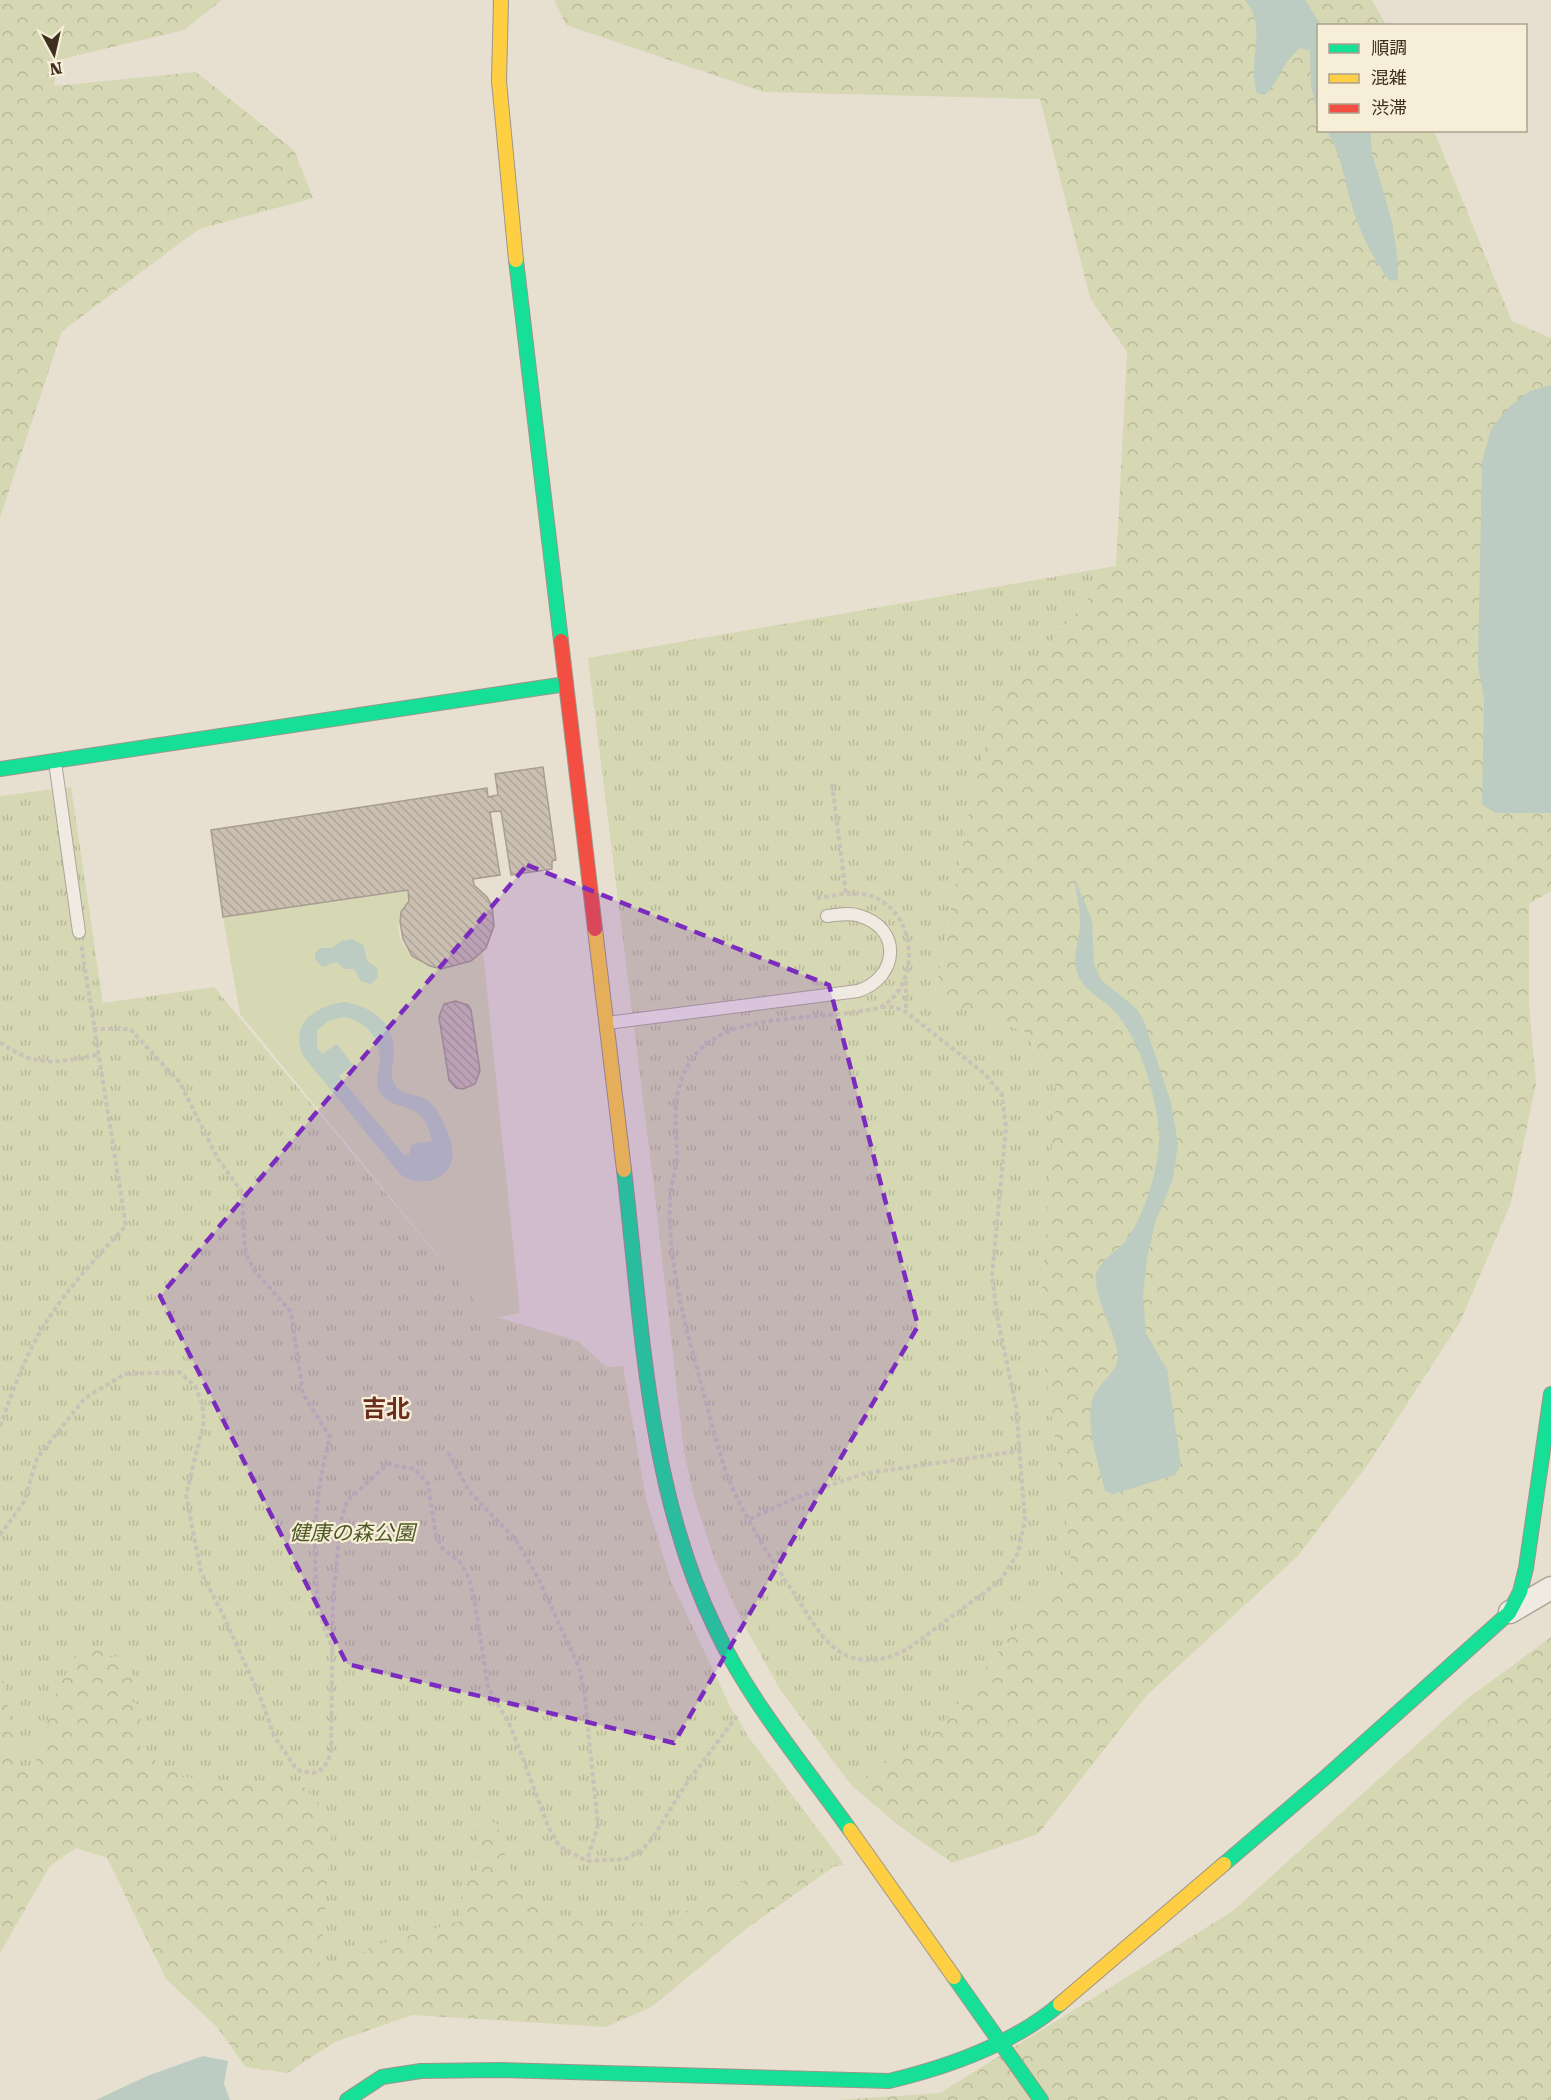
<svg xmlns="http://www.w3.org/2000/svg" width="1551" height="2100" font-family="'Roboto Serif','Noto Sans JP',serif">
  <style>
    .grass { fill: #d6d7b3 }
    .forest { fill: url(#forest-crowns) }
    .park { fill: url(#park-tufts) }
    .water { fill: #bcccc2; fill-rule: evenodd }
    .building { fill: url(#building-back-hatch); stroke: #a89c90; stroke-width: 1.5 }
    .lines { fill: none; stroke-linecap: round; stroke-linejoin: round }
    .lane-casing { stroke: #ada599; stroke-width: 14 }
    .street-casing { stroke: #ada599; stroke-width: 25 }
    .fast-casing { stroke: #9c958a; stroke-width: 16 }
    .slow-casing { stroke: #9c958a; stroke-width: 16 }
    .jam-casing { stroke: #9c958a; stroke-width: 16 }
    .path { stroke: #c8c2b9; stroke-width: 4; stroke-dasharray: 4.5 3; stroke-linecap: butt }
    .lane { stroke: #efebe3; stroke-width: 12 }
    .street { stroke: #efebe3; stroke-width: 22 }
    .fast { stroke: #16e098; stroke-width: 14 }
    .slow { stroke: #ffcf43; stroke-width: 14 }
    .jam { stroke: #f24e42; stroke-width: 14 }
    .marked { fill: #7b2cbf; fill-opacity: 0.2; stroke: #7b2cbf; stroke-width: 4.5; stroke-dasharray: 12 8; stroke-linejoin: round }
    .labels { text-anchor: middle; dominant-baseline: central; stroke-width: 4.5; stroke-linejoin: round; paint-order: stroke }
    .park-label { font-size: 21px; font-style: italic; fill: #4d5a26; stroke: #f7eed8 }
    .quarter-label { font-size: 24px; font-weight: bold; fill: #6b2e1e; stroke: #f7eed8 }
  </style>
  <defs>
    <pattern id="forest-crowns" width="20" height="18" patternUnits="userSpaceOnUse" patternTransform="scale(1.5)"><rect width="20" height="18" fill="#d6d7b3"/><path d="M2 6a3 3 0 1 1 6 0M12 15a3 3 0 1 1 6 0" fill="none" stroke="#b9b99a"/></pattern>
    <pattern id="park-tufts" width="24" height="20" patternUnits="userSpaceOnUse" patternTransform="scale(1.5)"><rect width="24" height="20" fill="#d6d7b3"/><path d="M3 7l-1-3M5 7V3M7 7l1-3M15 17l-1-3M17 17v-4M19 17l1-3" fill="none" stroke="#b9b99a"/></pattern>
    <pattern id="building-back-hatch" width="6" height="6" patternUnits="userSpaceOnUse" patternTransform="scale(1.5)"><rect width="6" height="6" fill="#cbbfb2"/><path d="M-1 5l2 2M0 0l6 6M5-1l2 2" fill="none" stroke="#afa499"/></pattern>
  </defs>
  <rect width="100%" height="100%" fill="#e7e0d1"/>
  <path class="grass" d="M408,890l1,11c-37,44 32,92 74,50l37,362 -21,4 -13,-3 -246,-300 -17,-97z"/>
  <g class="forest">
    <polygon points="0,0 222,0 184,30 58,60 54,86 196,72 294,150 313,198 199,229 62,331 0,518"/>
    <polygon points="554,0 1372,0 1386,25 1318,26 1318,130 1434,131 1512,321 1551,338 1551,891 1529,904 1529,1004 1536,1084 1511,1203 1460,1322 1368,1464 1297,1557 1146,1696 1038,1834 952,1863 898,1825 851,1785 939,1729 1071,1557 1039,1325 1056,1088 1025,1032 934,999 974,784 988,737 992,710 1116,566 1127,352 1090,298 1040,99 764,92 566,25"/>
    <polygon points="0,1266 749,1738 842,1861 747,1928 653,2006 606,2027 412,2015 335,2042 287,2073 246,2067 217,2027 166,1979 107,1858 76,1848 50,1866 0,1953"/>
    <polygon points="1551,1637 1551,2100 837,2100 940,2093 1233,1911 1467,1699"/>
  </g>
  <g class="park">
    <polygon points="1116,566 992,710 988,737 974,784 934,998 1025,1032 1056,1088 1039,1325 1071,1557 939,1729 851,1785 781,1691 740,1618 714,1558 694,1497 684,1452 655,1197 588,658"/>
    <polygon points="71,787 103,1003 214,987 486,1314 578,1341 606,1367 623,1366 646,1499 671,1581 730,1706 749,1738 844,1865 745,1880 710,1904 646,1923 547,1918 508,1867 497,1824 487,1819 477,1827 477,1870 462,1880 460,1921 370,1947 345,1965 319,1972 333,1818 302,1785 183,1777 140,1752 141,1707 132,1701 132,1674 126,1656 108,1657 104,1649 80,1650 59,1686 36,1753 37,1762 20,1772 0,1663 0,796"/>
  </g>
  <g class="water">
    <path d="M1245,0h60l16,25 -3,1v90l-7,-30 -1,-35 -9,-3c-20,13 -20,32 -36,47l-8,-2c-11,-31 12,-66 -12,-93z"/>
    <path d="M1327,131h44c-1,23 3,27 9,49 10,31 19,68 18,100l-8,1c-17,-21 -30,-49 -38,-75 -8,-28 -10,-50 -25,-75z"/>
    <polygon points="1551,385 1551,813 1495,813 1482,804 1484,699 1478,665 1482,462 1491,429 1509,407 1530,391"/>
    <path d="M1074,877l18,43 2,44 7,16 35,28 8,13 27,82 7,41 -5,35 -18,44 -8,35 -4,39 3,36 21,37 14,95 -6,10 -62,19 -8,-3c-6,-26 -18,-59 -14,-85 3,-23 27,-31 27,-50 -1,-23 -30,-67 -20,-87 6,-11 18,-17 26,-26 20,-24 37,-79 35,-111 -3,-37 -19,-94 -45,-121 -12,-13 -32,-21 -37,-39 -5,-15 2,-30 3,-45 1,-16 -4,-34 -6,-50z"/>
    <polygon points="352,939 364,946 367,961 377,968 378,977 371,984 361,981 354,969 345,969 336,962 322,967 315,959 315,954 320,948 332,948 341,941"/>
    <path d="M344,1002c26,4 50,19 50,50 0,10 -5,21 0,31 6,13 21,10 32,16 13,8 23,33 26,48 6,31 -31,44 -52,27l-96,-117c-16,-32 10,-51 40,-55zM344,1017c20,3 36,20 36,42 0,11 -6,20 -1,31 9,19 29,13 42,26 6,6 9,18 11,25l-20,3 -3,10 -4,2 -66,-80 14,-11 -16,-21 -15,10 -5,-6v-18l13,-10z"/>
    <polygon points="203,2056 228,2061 224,2084 230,2100 96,2100 147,2076"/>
  </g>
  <g class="building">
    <polygon points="543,767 556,860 552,861 552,869 511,875 501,811 490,812 500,875 473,879 474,885 487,897 492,906 494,926 486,948 471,961 441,969 430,966 412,956 403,939 400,922 401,912 409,901 408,890 223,917 211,830 487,788 488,797 498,795 495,774"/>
    <polygon points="455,1001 468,1005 471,1010 480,1071 475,1084 463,1089 456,1088 449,1080 439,1017 444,1004"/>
  </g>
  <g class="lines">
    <g class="lane-casing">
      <g id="lane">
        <polyline points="55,762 79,932"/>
        <path d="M607,1023l251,-32c40,-13 45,-62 2,-75 -10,-4 -22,-1 -33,0"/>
      </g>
    </g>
    <g class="street-casing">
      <polyline id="street" points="1510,1612 1551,1588"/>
    </g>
    <g class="fast-casing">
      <g id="fast">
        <polyline points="516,260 561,641"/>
        <polyline points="0,769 566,684"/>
        <path d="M624,1170c18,153 23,319 92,460 34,72 88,135 134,200"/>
        <polyline points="1224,1864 1327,1776 1509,1613 1520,1592 1526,1568 1551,1394"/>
        <polyline points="954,1977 1041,2100"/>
        <path d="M347,2100l35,-23 39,-6 79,-1 389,11c59,-14 124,-37 171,-77"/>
      </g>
    </g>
    <g class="slow-casing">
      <g id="slow">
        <polyline points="501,0 499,81 516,260"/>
        <polyline points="595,929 624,1170"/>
        <polyline points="850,1830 954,1977"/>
        <polyline points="1060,2004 1224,1864"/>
      </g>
    </g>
    <g class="jam-casing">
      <polyline id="jam" points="561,641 595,929"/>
    </g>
    <g class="path">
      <polyline points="832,784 846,894"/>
      <path d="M817,898c15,-2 35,-7 51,-3 49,14 55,88 13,112 -52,14 -136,4 -177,39 -31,27 -30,65 -27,102 1,18 -7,36 -7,54 -1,21 1,44 4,64 6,43 18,84 29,125 8,28 14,57 24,84 17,43 45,85 70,123 13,20 28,49 51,58 21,8 42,3 61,-8l91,-67 18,-28 7,-33 -9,-114 -18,-85 -6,-45 14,-148 -4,-33 -17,-21 -79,-62 -12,-5h-13"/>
      <polyline points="906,981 906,1012"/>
      <path d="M93,1029h37l50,54 38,76 24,33 3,58 8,19 38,43 12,82 27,43c-15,55 -19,113 -11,170 2,15 9,30 14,44"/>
      <path d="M0,1042c35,26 57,21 97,13"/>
      <path d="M0,1426c8,-21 15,-43 25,-64 22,-52 63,-96 101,-136l-45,-282"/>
      <polyline points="448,1452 469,1491 516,1540 537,1576 579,1667 584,1690 598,1825 587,1861"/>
      <polyline points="750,1519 795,1498 862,1474 1018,1451"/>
      <polyline points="0,1535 24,1502 37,1458 85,1398 125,1374 179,1372 195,1386 202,1403 204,1421 186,1495 201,1572 224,1617 261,1699 274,1736 297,1770 313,1773 324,1768 331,1753 333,1598 341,1521 347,1501 388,1464 415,1469 428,1484 436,1536 442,1548 460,1562 469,1578 475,1603 488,1687 511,1727 548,1826 559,1846 587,1861 625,1859 641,1851 652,1839 684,1787 737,1716"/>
    </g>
    <use href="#lane" class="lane"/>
    <use href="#street" class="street"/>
    <use href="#fast" class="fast"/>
    <use href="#slow" class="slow"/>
    <use href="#jam" class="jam"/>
  </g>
  <path class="marked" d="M527,865l302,120 89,341 -244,417 -327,-79 -187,-368z"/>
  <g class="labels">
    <g class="park-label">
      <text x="352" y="1533">健康の森公園</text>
    </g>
    <g class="quarter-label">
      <text x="386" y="1409">吉北</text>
    </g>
  </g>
  <rect x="1317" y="24" width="210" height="108" fill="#f7eed8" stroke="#ada18e" stroke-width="1.5"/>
  <rect x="1329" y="44" width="30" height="9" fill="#16e098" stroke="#ada18e" stroke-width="1.5"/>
  <text x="1371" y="54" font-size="18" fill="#3d2e20">順調</text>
  <rect x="1329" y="74" width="30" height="9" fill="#ffcf43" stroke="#ada18e" stroke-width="1.5"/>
  <text x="1371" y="84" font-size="18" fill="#3d2e20">混雑</text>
  <rect x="1329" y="104" width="30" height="9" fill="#f24e42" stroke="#ada18e" stroke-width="1.5"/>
  <text x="1371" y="114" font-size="18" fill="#3d2e20">渋滞</text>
  <g transform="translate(54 54) rotate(172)" stroke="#f7eed8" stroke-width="4.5" paint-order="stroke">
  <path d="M0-4.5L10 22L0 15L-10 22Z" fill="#3d2e20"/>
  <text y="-9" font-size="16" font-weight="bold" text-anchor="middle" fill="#3d2e20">N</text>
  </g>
</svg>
